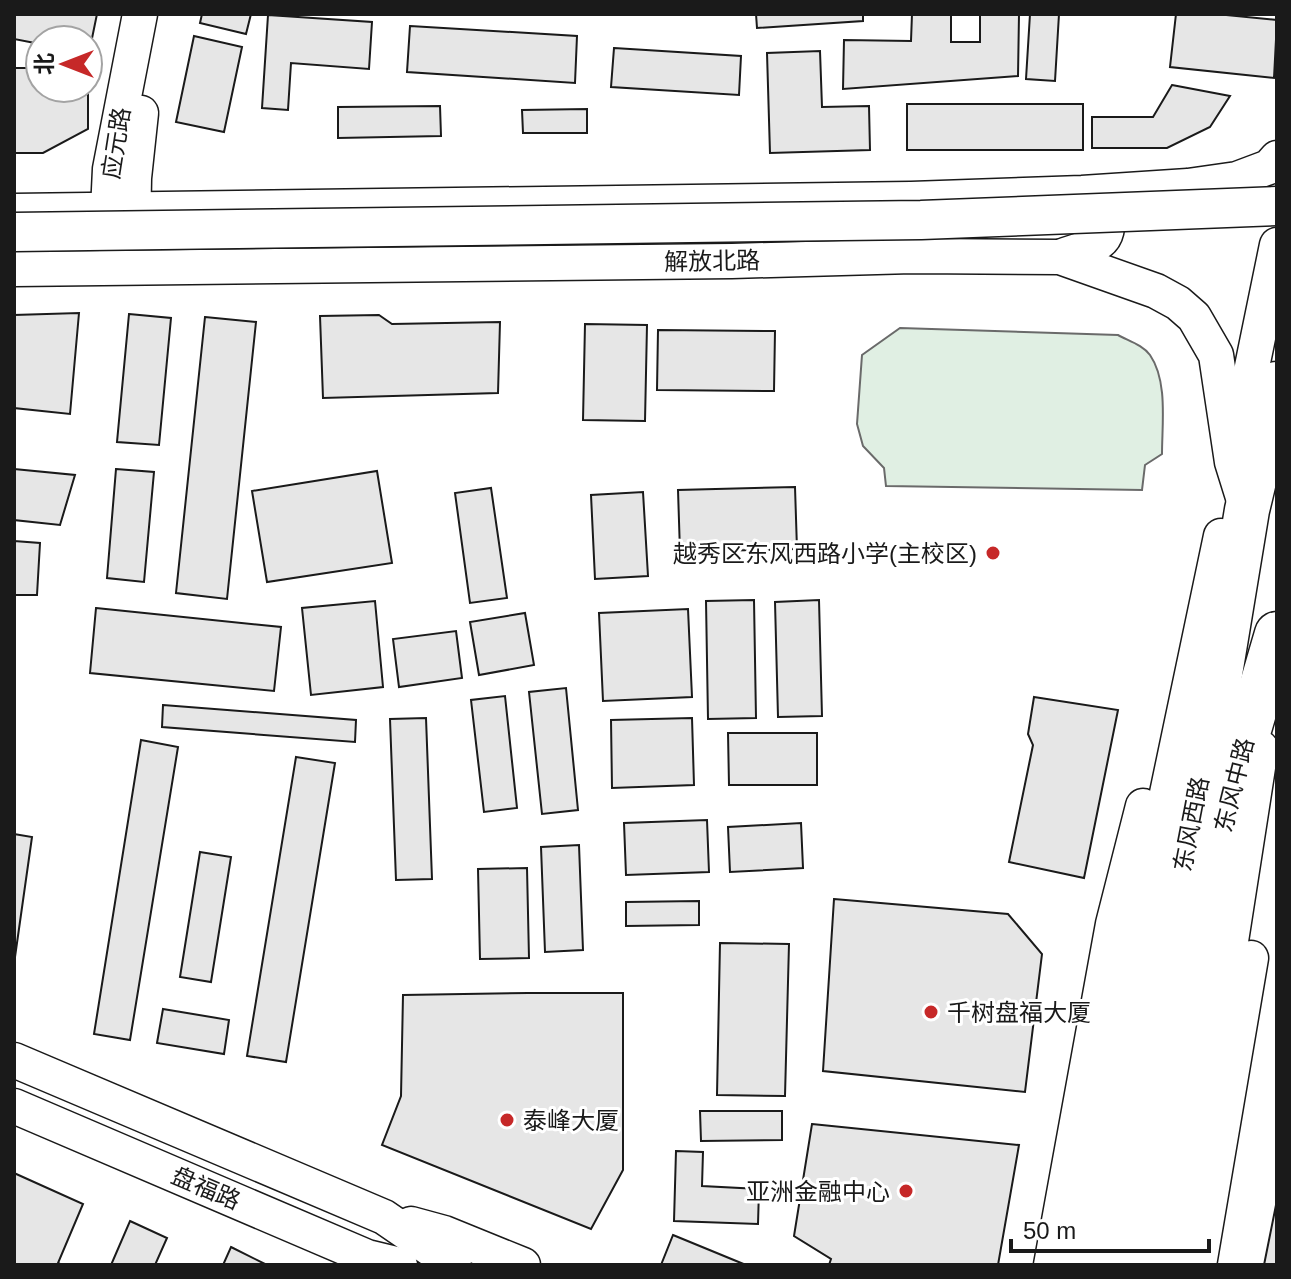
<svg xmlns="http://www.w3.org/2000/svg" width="1291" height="1279" font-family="Arial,'Noto Sans SC',sans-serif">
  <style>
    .green { fill: #e0efe3; stroke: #6a6a6a; stroke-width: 2 }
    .building { fill: #e6e6e6; stroke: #1a1a1a; stroke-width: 2 }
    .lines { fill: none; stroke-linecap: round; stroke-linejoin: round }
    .secondary-casing { stroke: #1a1a1a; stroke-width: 37 }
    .highway-casing { stroke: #1a1a1a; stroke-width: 47 }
    .secondary { stroke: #fff; stroke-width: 34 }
    .highway { stroke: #fff; stroke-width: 44 }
    .primary-bridge-casing { stroke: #1a1a1a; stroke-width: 41; stroke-linecap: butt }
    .primary-bridge { stroke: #fff; stroke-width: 38 }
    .poi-dot { fill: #c62828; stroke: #fff; stroke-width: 3 }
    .labels { text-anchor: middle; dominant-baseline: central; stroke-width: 6; stroke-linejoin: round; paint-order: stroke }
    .street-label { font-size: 24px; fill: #1a1a1a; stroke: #fff }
    .poi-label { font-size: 24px; fill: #1a1a1a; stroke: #fff; text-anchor: end }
  </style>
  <rect width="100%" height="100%" fill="#fff"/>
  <path class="green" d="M900,328l218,7c11,6 25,10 32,20 18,26 12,69 12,99l-17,11 -3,25 -256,-4 -2,-18 -21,-22 -6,-22 5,-69z"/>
  <g class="building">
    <polygon points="14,14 97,14 89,53 88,40 40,40 40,44 14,39"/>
    <polygon points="202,14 251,14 246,34 200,23"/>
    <polygon points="756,14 863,14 863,21 757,28"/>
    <polygon points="912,14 951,14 951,42 980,42 980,14 1019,14 1018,76 843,89 844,40 911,41"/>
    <polygon points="1030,14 1059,14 1055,81 1026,79"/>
    <polygon points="1176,14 1216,14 1277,20 1274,78 1170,67"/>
    <polygon points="268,15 372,22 369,69 291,63 288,110 262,108"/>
    <polygon points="410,26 577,36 575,83 407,72"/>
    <polygon points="194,36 242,47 224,132 176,122"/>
    <polygon points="614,48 741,56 739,95 611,87"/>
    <polygon points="820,51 822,107 869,106 870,150 770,153 767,53"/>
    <polygon points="14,68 40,68 40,88 88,88 88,129 43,153 14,153"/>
    <polygon points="1172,85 1230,96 1210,127 1167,148 1092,148 1092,117 1153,117"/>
    <rect x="907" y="104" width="176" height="46"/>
    <polygon points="440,106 441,136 338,138 338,107"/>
    <polygon points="587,109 587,133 523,133 522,110"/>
    <polygon points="79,313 70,414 14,408 14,315"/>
    <polygon points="129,314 171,318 159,445 117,442"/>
    <polygon points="379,315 392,324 500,322 498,393 323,398 320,316"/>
    <polygon points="205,317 256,322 227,599 176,593"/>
    <polygon points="585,324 647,325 645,421 583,420"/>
    <polygon points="658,330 775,331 774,391 657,390"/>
    <polygon points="14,469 75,475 60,525 14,520"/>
    <polygon points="116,469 154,472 144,582 107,578"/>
    <polygon points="377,471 392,563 267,582 252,491"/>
    <polygon points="795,487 797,549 680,552 678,490"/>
    <polygon points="491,488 507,598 470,603 455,493"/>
    <polygon points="643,492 648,576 595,579 591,495"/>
    <polygon points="14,541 40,543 37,595 14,595"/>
    <polygon points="754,600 756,718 708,719 706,601"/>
    <polygon points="819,600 822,716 778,717 775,602"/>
    <polygon points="375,601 383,687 311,695 302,608"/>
    <polygon points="96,608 281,627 274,691 90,673"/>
    <polygon points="688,609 692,697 603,701 599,613"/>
    <polygon points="525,613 534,665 479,675 470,622"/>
    <polygon points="456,631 462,678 399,687 393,639"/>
    <polygon points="566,688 578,810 542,814 529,692"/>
    <polygon points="505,696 517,808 484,812 471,700"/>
    <polygon points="1034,697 1118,710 1084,878 1009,862 1033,745 1028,734"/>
    <polygon points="163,705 356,720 355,742 162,727"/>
    <polygon points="426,718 432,879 396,880 390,719"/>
    <polygon points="692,718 694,785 612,788 611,720"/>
    <polygon points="728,733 817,733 817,785 729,785"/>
    <polygon points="141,740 178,747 130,1040 94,1034"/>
    <polygon points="296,757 335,763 286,1062 247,1056"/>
    <polygon points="707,820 709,872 626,875 624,823"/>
    <polygon points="801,823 803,868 730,872 728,827"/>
    <polygon points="14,834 32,837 14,964"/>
    <polygon points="579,845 583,950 545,952 541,847"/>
    <polygon points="200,852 231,857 211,982 180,977"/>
    <polygon points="527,868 529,958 480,959 478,869"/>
    <polygon points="834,899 1008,914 1042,954 1025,1092 823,1071"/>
    <polygon points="699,901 699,925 626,926 626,902"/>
    <polygon points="720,943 789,944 785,1096 717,1095"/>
    <polygon points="528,993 623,993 623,1170 591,1229 382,1145 401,1096 403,995"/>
    <polygon points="163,1009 229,1020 224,1054 157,1043"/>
    <polygon points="700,1111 782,1111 782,1140 701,1141"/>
    <polygon points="812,1124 1019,1145 998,1265 829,1265 831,1259 794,1236"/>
    <polygon points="676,1151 703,1152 702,1186 759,1189 758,1224 674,1221"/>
    <polygon points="14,1173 83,1204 58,1263 62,1265 14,1265"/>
    <polygon points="1277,1200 1277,1265 1264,1265"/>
    <polygon points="130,1221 167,1238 155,1265 111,1265"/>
    <polygon points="673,1235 746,1265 661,1265"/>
    <polygon points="231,1247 267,1265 223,1265"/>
  </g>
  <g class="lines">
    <g class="secondary-casing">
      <g id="secondary">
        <polyline points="14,211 911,199 1082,193 1188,186 1237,179 1269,167 1277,158"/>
        <polyline points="116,229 108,210 110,169 140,14"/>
        <polyline points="133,232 134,178 141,113"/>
        <path d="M1060,257c12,-5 27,-8 38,-14 19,-13 4,-41 -12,-48"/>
        <polyline points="14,269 732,261 912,256 1060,257 1156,291 1178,303 1194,317 1216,355 1232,462 1247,510"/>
        <polyline points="1237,440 1277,245"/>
        <polyline points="14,1060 384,1217 454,1265"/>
        <polyline points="14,1106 367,1257 400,1265"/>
        <polyline points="411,1224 444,1233 523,1265"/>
        <polyline points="1051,1265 1113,924 1143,806"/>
        <polyline points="1076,1265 1140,922 1221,536"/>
        <polyline points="1170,1265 1231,941 1261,748"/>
        <polyline points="1199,1265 1251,958"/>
      </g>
    </g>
    <g class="highway-casing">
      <g id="highway">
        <polyline points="1106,1265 1219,680 1247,510 1277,384"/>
        <polyline points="1138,1265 1178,1052 1235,777 1277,634"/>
      </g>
    </g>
    <use href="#secondary" class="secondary"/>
    <use href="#highway" class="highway"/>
    <g class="primary-bridge-casing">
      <polyline id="primary-bridge" points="14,232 921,220 1277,206"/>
    </g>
    <use href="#primary-bridge" class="primary-bridge"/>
  </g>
  <g class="poi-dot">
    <circle cx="993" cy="553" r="8"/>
    <circle cx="931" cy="1012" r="8"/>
    <circle cx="507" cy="1120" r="8"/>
    <circle cx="906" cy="1191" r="8"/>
  </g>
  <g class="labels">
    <g class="street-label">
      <text transform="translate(116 143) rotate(-81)">应元路</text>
      <text transform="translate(712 261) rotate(-1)">解放北路</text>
      <text transform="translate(1234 785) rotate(-76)">东风中路</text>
      <text transform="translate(1191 824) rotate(-79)">东风西路</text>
      <text transform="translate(206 1188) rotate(23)">盘福路</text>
    </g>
    <g class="poi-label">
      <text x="977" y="553">越秀区东风西路小学(主校区)</text>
      <text x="947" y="1012" text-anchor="start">千树盘福大厦</text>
      <text x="523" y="1120" text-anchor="start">泰峰大厦</text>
      <text x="890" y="1191">亚洲金融中心</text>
    </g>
  </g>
  <rect width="1291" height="1279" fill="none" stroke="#1a1a1a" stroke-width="32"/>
  <g transform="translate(64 64) rotate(270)"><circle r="38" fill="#ffffff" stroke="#a3a3a3" stroke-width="2"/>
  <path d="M0-6L14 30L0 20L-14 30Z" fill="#c62828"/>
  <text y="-12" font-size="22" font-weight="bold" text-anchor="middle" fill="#1a1a1a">北</text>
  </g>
  <path d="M1011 1239v12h198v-12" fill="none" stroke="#1a1a1a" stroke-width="4"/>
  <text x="1023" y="1239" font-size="24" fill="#1a1a1a" stroke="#ffffff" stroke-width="6" paint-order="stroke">50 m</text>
</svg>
